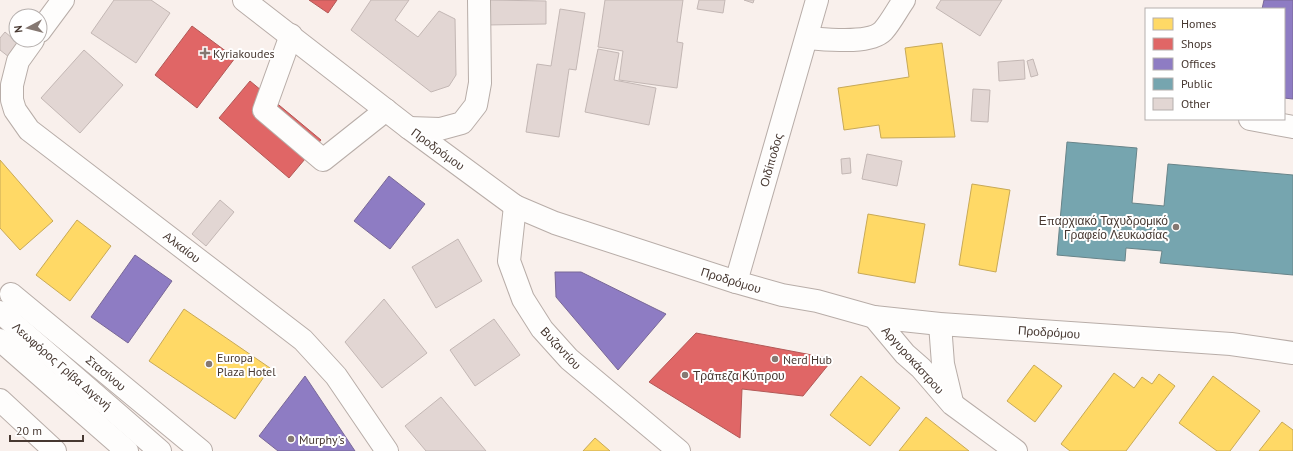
<svg xmlns="http://www.w3.org/2000/svg" width="1293" height="451" font-family="'PT Sans',sans-serif">
  <style>
    .homes { fill: #ffd966; stroke: #c8a956 }
    .shops { fill: #e06666; stroke: #b25856 }
    .offices { fill: #8e7cc3; stroke: #796897 }
    .public { fill: #76a5af; stroke: #688489 }
    .building { fill: #e2d6d3; stroke: #c3b7b4 }
    .lines { fill: none; stroke-linecap: round; stroke-linejoin: round }
    .minor-casing { stroke: #b8ada8; stroke-width: 24 }
    .major-casing { stroke: #b8ada8; stroke-width: 24 }
    .minor { stroke: #fefdfc; stroke-width: 22 }
    .major { stroke: #fefdfc; stroke-width: 22 }
    .poi-dot { fill: #857872; stroke: #fff; stroke-width: 1.5 }
    .labels { text-anchor: middle; dominant-baseline: central; stroke-width: 4; stroke-linejoin: round; paint-order: stroke }
    .poi-label { font-size: 12px; fill: #473831; stroke: #fff; text-anchor: start }
    .street-label { font-size: 12px; fill: #473831; stroke: #fff }
  </style>
  <rect width="100%" height="100%" fill="#f9f0ec"/>
  <g class="homes">
    <polygon points="942,43 955,137 881,138 879,125 844,130 838,88 909,77 905,48"/>
    <polygon points="0,160 53,221 20,250 0,228"/>
    <polygon points="972,184 1010,190 996,272 959,265"/>
    <polygon points="868,214 925,224 915,283 858,273"/>
    <polygon points="77,220 111,246 70,301 36,275"/>
    <polygon points="184,309 270,368 235,419 149,361"/>
    <polygon points="1034,365 1062,386 1035,422 1007,401"/>
    <polygon points="1114,373 1134,388 1142,377 1152,384 1159,374 1175,386 1126,451 1070,451 1061,444"/>
    <polygon points="861,376 900,408 870,446 830,415"/>
    <polygon points="1213,376 1260,411 1230,451 1217,451 1179,423"/>
    <polygon points="926,417 969,451 899,451"/>
    <polygon points="1282,422 1293,430 1293,451 1259,451"/>
    <polygon points="595,438 610,451 583,451"/>
  </g>
  <g class="shops">
    <polygon points="309,0 337,0 328,13"/>
    <polygon points="192,26 235,58 197,108 155,75"/>
    <polygon points="250,81 321,140 289,178 219,118"/>
    <polygon points="696,333 833,359 803,396 742,389 740,438 649,382"/>
  </g>
  <g class="offices">
    <polygon points="1264,0 1293,0 1293,99 1284,98 1284,9 1262,9"/>
    <polygon points="389,176 425,204 390,249 354,221"/>
    <polygon points="135,255 172,281 128,343 91,317"/>
    <polygon points="555,272 581,272 666,314 618,370 556,297"/>
    <polygon points="305,376 355,451 278,451 259,436"/>
  </g>
  <polygon class="public" points="1067,142 1137,148 1132,203 1164,206 1168,164 1293,175 1293,275 1160,263 1162,251 1126,248 1125,261 1057,255"/>
  <g class="building">
    <polygon points="114,0 151,0 170,13 136,63 91,33"/>
    <polygon points="371,0 409,0 395,20 418,37 439,11 455,19 456,75 449,86 431,92 351,30"/>
    <polygon points="488,0 546,1 546,24 487,25"/>
    <polygon points="605,0 683,0 677,42 683,43 677,88 619,80 623,51 598,47"/>
    <polygon points="699,0 725,0 723,13 697,9"/>
    <polygon points="744,0 754,0 753,3"/>
    <polygon points="941,0 1002,0 980,36 936,8"/>
    <polygon points="560,9 585,13 576,70 569,69 559,137 526,132 537,64 551,66"/>
    <polygon points="5,32 19,44 9,57 0,50 0,38"/>
    <polygon points="598,49 619,53 614,80 656,88 649,125 585,112"/>
    <polygon points="84,50 123,85 80,133 41,98"/>
    <polygon points="1033,59 1038,75 1031,77 1027,61"/>
    <polygon points="1024,60 1025,79 999,81 998,62"/>
    <polygon points="973,89 990,90 988,122 971,121"/>
    <polygon points="867,154 902,161 897,186 862,179"/>
    <polygon points="850,158 851,173 842,174 841,159"/>
    <polygon points="220,200 234,212 206,246 192,234"/>
    <polygon points="458,239 482,281 436,308 412,267"/>
    <polygon points="384,299 427,353 382,388 345,342"/>
    <polygon points="494,319 520,355 475,386 450,350"/>
    <polygon points="441,397 486,451 426,451 405,426"/>
  </g>
  <g class="lines">
    <g class="minor-casing">
      <g id="minor">
        <polyline points="40,31 63,0"/>
        <polyline points="291,35 264,110 323,160 386,110"/>
        <path d="M807,38c18,1 62,7 76,-7 8,-9 14,-21 21,-31"/>
        <polyline points="33,40 18,61 12,85 12,100 15,110 29,130 303,340 336,376 387,451"/>
        <polyline points="1250,119 1293,127"/>
        <polyline points="409,128 440,129 462,123 476,105 480,83 479,0"/>
        <polyline points="736,282 817,0"/>
        <polyline points="11,294 201,451"/>
        <polyline points="874,317 905,354 921,368 952,404 1016,451"/>
        <polyline points="940,324 943,364 952,402"/>
        <polyline points="0,400 55,451"/>
      </g>
    </g>
    <g class="major-casing">
      <g id="major">
        <polyline points="244,0 409,128 515,206 555,223 736,282 782,295 817,301 874,317 940,324 1231,344 1293,353"/>
        <polyline points="515,206 509,261 523,299 542,329 569,359 679,451"/>
        <polyline points="0,312 160,451"/>
        <polyline points="0,340 127,451"/>
      </g>
    </g>
    <use href="#minor" class="minor"/>
    <use href="#major" class="major"/>
  </g>
  <g class="poi-dot">
    <path d="M203 47h4v4h4v4h-4v4h-4v-4h-4v-4h4z"/>
    <circle cx="1176" cy="227" r="4"/>
    <circle cx="775" cy="359" r="4"/>
    <circle cx="209" cy="364" r="4"/>
    <circle cx="685" cy="375" r="4"/>
    <circle cx="291" cy="439" r="4"/>
  </g>
  <g class="labels">
    <g class="poi-label">
      <text x="213" y="53">Kyriakoudes</text>
      <text x="1168" y="220" text-anchor="end">Επαρχιακό Ταχυδρομικό<tspan x="1168" dy="14">Γραφείο Λευκωσίας</tspan></text>
      <text x="217" y="357">Europa<tspan x="217" dy="14">Plaza Hotel</tspan></text>
      <text x="783" y="359">Nerd Hub</text>
      <text x="693" y="375">Τράπεζα Κύπρου</text>
      <text x="299" y="439">Murphy's</text>
    </g>
    <g class="street-label">
      <text transform="translate(438 149) rotate(36)">Προδρόμου</text>
      <text transform="translate(771 160) rotate(-74)">Οιδίποδος</text>
      <text transform="translate(182 247) rotate(37)">Αλκαίου</text>
      <text transform="translate(731 280) rotate(17)">Προδρόμου</text>
      <text transform="translate(1049 332) rotate(4)">Προδρόμου</text>
      <text transform="translate(561 348) rotate(47)">Βυζαντίου</text>
      <text transform="translate(913 360) rotate(48)">Αργυροκάστρου</text>
      <text transform="translate(62 366) rotate(41)">Λεωφόρος Γρίβα Διγενή</text>
      <text transform="translate(106 373) rotate(40)">Στασίνου</text>
    </g>
  </g>
  <rect x="1145" y="8" width="140" height="112" fill="#ffffff" stroke="#b5afad"/>
  <rect x="1153" y="18" width="20" height="12" fill="#ffd966" stroke="#b5afad"/>
  <text x="1181" y="28" font-size="12" fill="#473831">Homes</text>
  <rect x="1153" y="38" width="20" height="12" fill="#e06666" stroke="#b5afad"/>
  <text x="1181" y="48" font-size="12" fill="#473831">Shops</text>
  <rect x="1153" y="58" width="20" height="12" fill="#8e7cc3" stroke="#b5afad"/>
  <text x="1181" y="68" font-size="12" fill="#473831">Offices</text>
  <rect x="1153" y="78" width="20" height="12" fill="#76a5af" stroke="#b5afad"/>
  <text x="1181" y="88" font-size="12" fill="#473831">Public</text>
  <rect x="1153" y="98" width="20" height="12" fill="#e2d6d3" stroke="#b5afad"/>
  <text x="1181" y="108" font-size="12" fill="#473831">Other</text>
  <g transform="translate(28 28) rotate(263)"><circle r="19" fill="#ffffff" stroke="#b5afad"/>
  <path d="M0-3L7 15L0 10L-7 15Z" fill="#857872"/>
  <text y="-6" font-size="11" font-weight="bold" text-anchor="middle" fill="#473831">N</text>
  </g>
  <path d="M10 435v6h73v-6" fill="none" stroke="#473831" stroke-width="2"/>
  <text x="16" y="435" font-size="12" fill="#473831" stroke="#ffffff" stroke-width="3" paint-order="stroke">20 m</text>
</svg>
